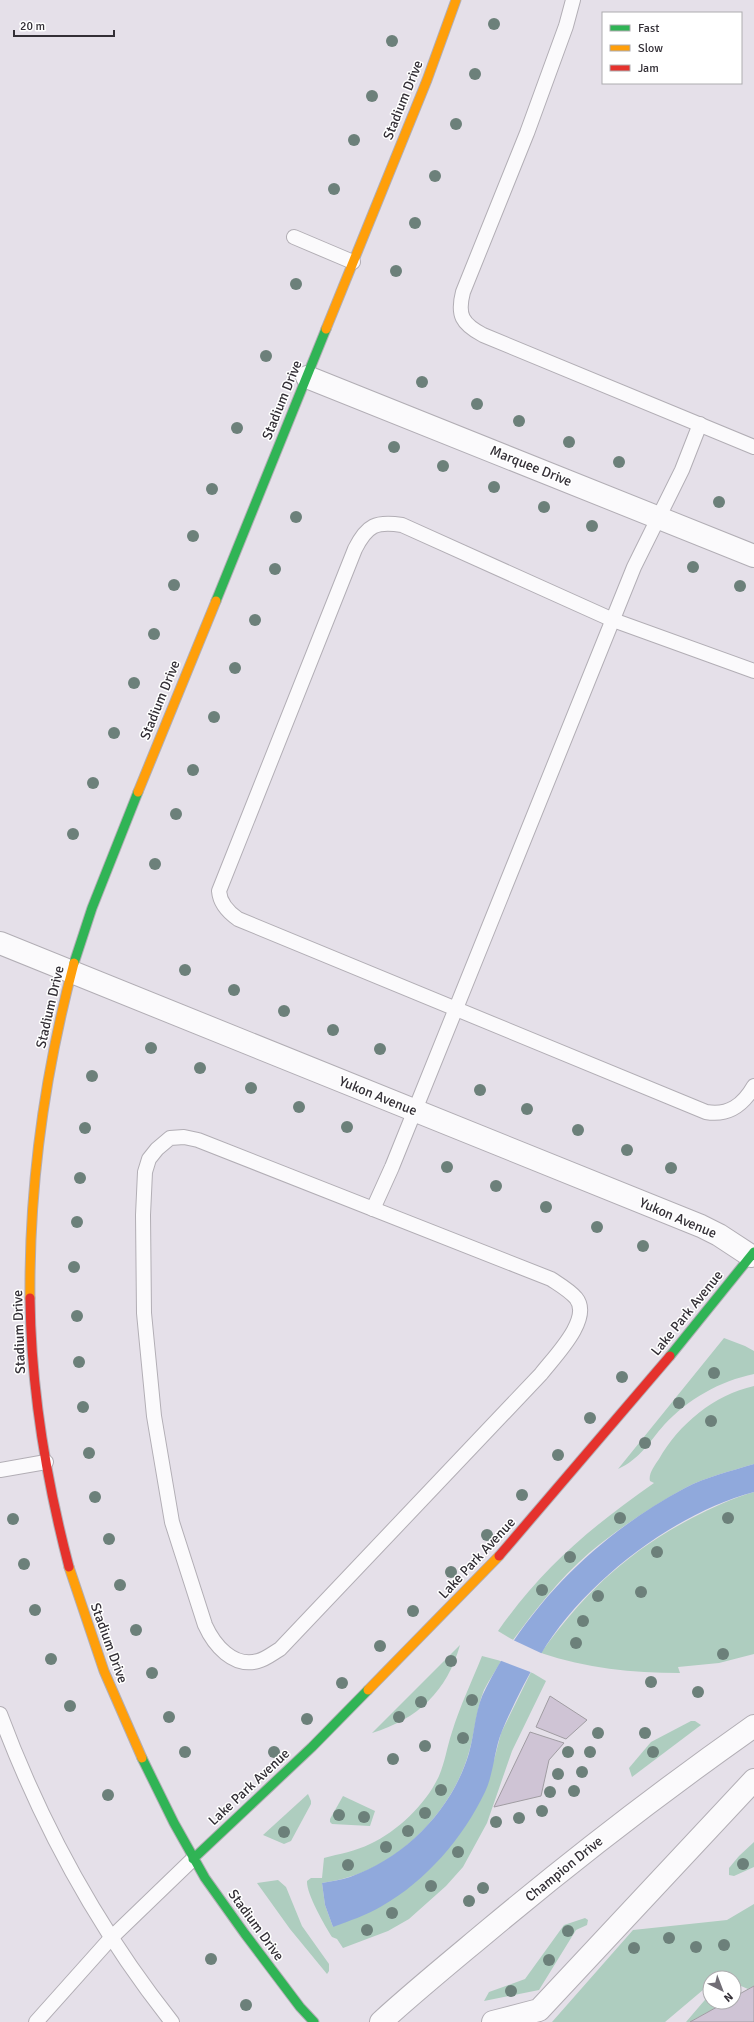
<svg xmlns="http://www.w3.org/2000/svg" width="754" height="2022" font-family="Signika,sans-serif">
  <style>
    .green { fill: #aecdbf }
    .water { fill: #90a9dc }
    .pier { fill: #e5e0e9 }
    .building { fill: #cfc4d5; stroke: #a09ca2 }
    .lines { fill: none; stroke-linecap: round; stroke-linejoin: round }
    .lane-casing { stroke: #b2aeb5; stroke-width: 16 }
    .street-casing { stroke: #b2aeb5; stroke-width: 24 }
    .fast-casing { stroke: #b2aeb5; stroke-width: 11 }
    .slow-casing { stroke: #b2aeb5; stroke-width: 11 }
    .jam-casing { stroke: #b2aeb5; stroke-width: 11 }
    .lane { stroke: #fbfafc; stroke-width: 14 }
    .street { stroke: #fbfafc; stroke-width: 22 }
    .fast { stroke: #30b455; stroke-width: 9 }
    .slow { stroke: #ff9f0a; stroke-width: 9 }
    .jam { stroke: #e5322d; stroke-width: 9 }
    .tree { fill: #6c807a }
    .labels { text-anchor: middle; dominant-baseline: central; stroke-width: 3; stroke-linejoin: round; paint-order: stroke }
    .street-label { font-size: 14px; fill: #332f36; stroke: #fff }
  </style>
  <rect width="100%" height="100%" fill="#e5e0e9"/>
  <g class="green">
    <path d="M724,1338l21,8 9,5v23c-34,7 -66,25 -90,51 -15,17 -24,34 -46,44z"/>
    <path d="M754,1386v78c-23,7 -48,13 -69,24 -33,18 -67,41 -96,65 -29,25 -53,56 -76,87l-15,-9c44,-63 93,-104 156,-148l-4,-2c-2,-7 5,-16 9,-22 20,-35 55,-64 95,-73z"/>
    <path d="M754,1492v162l-35,9 -41,4 2,6c-48,0 -94,-5 -139,-20 43,-60 85,-100 151,-135 20,-10 40,-20 62,-26z"/>
    <path d="M460,1645c-13,46 -42,74 -88,88z"/>
    <path d="M482,1656l19,5c-5,9 -12,19 -17,29 -8,20 -9,42 -15,62 -15,55 -65,109 -120,125 -9,3 -18,4 -27,6l3,22 8,22 161,-167 7,-27 30,-61 15,9 -34,70 -25,72 -24,44 -17,19 -37,33 -21,12 -45,17 -6,-9 -5,-2c-7,-11 -26,-44 -25,-56l4,-3h11l2,-20c15,-4 32,-7 46,-14 28,-13 56,-40 69,-68 6,-14 8,-29 13,-44 8,-26 20,-51 30,-76z"/>
    <polygon points="691,1721 695,1721 701,1725 632,1777 629,1768 651,1742"/>
    <polygon points="308,1794 311,1801 311,1804 291,1841 284,1844 263,1835"/>
    <polygon points="343,1796 375,1811 370,1826 332,1824 330,1822 330,1819"/>
    <polygon points="754,1842 754,1867 734,1876 729,1875 729,1868 739,1856"/>
    <polygon points="278,1880 286,1887 302,1926 329,1964 329,1971 327,1974 290,1929 257,1883"/>
    <polygon points="754,1904 754,1986 748,1989 734,1983 734,1978 710,1978 710,1984 665,2022 552,2022 633,1930 727,1920"/>
    <polygon points="585,1918 588,1920 587,1925 576,1930 539,1990 484,2001 489,1992 525,1979 564,1925"/>
    <polygon points="710,1994 710,2002 726,2002 690,2022 686,2022"/>
  </g>
  <path class="water" d="M754,1464v28c-80,21 -171,91 -213,162 -15,25 -28,51 -39,77 -8,19 -8,42 -17,61 -22,46 -59,89 -103,114 -15,9 -33,15 -49,21l-8,-22 -3,-22c9,-2 19,-3 28,-6 56,-20 102,-67 119,-124 6,-21 6,-46 17,-65 44,-86 113,-154 199,-200 21,-11 46,-17 69,-24z"/>
  <polygon class="pier" points="511,1639 543,1654 533,1673 499,1660"/>
  <g class="building">
    <polygon points="550,1696 587,1720 566,1739 536,1727"/>
    <polygon points="530,1732 564,1743 549,1760 541,1796 494,1807"/>
    <polygon points="754,1986 754,2022 690,2022 726,2002 734,2002 734,1997"/>
  </g>
  <g class="lines">
    <g class="lane-casing">
      <g id="lane">
        <path d="M573,0l-7,26 -39,107 -64,159c-6,23 -1,32 20,43l271,112"/>
        <polyline points="294,237 353,262"/>
        <path d="M754,671l-141,-51 -211,-95c-26,-4 -35,0 -47,24l-136,342c1,13 9,21 19,28l468,193c23,4 37,-7 48,-26"/>
        <path d="M184,1137l14,3 353,139c9,6 18,11 25,19 17,21 -23,60 -35,76l-261,275c-7,4 -14,10 -22,12 -25,7 -44,-16 -53,-36l-33,-103 -18,-106 -10,-103 -1,-98 2,-43 4,-13 8,-10 13,-11z"/>
        <polyline points="373,1209 392,1167 634,567 682,470 700,424"/>
        <polyline points="0,1470 46,1462"/>
        <path d="M0,1714c41,110 99,216 172,308"/>
        <polyline points="36,2022 111,1938 193,1859"/>
      </g>
    </g>
    <g class="street-casing">
      <g id="street">
        <polyline points="307,377 754,556"/>
        <polyline points="0,943 701,1226 719,1235 751,1256"/>
        <path d="M381,2022c35,-32 72,-62 109,-93 85,-71 173,-139 264,-203"/>
        <polyline points="493,2022 539,2010 754,1780"/>
      </g>
    </g>
    <g class="fast-casing">
      <g id="fast">
        <polyline points="216,601 326,329"/>
        <polyline points="74,963 92,908 138,792"/>
        <polyline points="670,1356 754,1252"/>
        <polyline points="142,1758 174,1823 205,1878 245,1934 300,2007 314,2022"/>
        <polyline points="193,1859 312,1747 368,1690"/>
      </g>
    </g>
    <g class="slow-casing">
      <g id="slow">
        <polyline points="326,329 427,80 456,0"/>
        <polyline points="138,792 216,601"/>
        <path d="M30,1298c-1,-113 15,-226 44,-335"/>
        <polyline points="69,1567 104,1671 142,1758"/>
        <polyline points="368,1690 499,1556"/>
      </g>
    </g>
    <g class="jam-casing">
      <g id="jam">
        <path d="M30,1298c1,92 16,181 39,269"/>
        <polyline points="499,1556 670,1356"/>
      </g>
    </g>
    <use href="#lane" class="lane"/>
    <use href="#street" class="street"/>
    <use href="#fast" class="fast"/>
    <use href="#slow" class="slow"/>
    <use href="#jam" class="jam"/>
  </g>
  <g class="tree">
    <circle cx="494" cy="24" r="6"/>
    <circle cx="392" cy="41" r="6"/>
    <circle cx="475" cy="74" r="6"/>
    <circle cx="372" cy="96" r="6"/>
    <circle cx="456" cy="124" r="6"/>
    <circle cx="354" cy="140" r="6"/>
    <circle cx="435" cy="176" r="6"/>
    <circle cx="334" cy="189" r="6"/>
    <circle cx="415" cy="223" r="6"/>
    <circle cx="396" cy="271" r="6"/>
    <circle cx="296" cy="284" r="6"/>
    <circle cx="266" cy="356" r="6"/>
    <circle cx="422" cy="382" r="6"/>
    <circle cx="477" cy="404" r="6"/>
    <circle cx="519" cy="421" r="6"/>
    <circle cx="237" cy="428" r="6"/>
    <circle cx="569" cy="442" r="6"/>
    <circle cx="394" cy="447" r="6"/>
    <circle cx="619" cy="462" r="6"/>
    <circle cx="443" cy="466" r="6"/>
    <circle cx="494" cy="487" r="6"/>
    <circle cx="212" cy="489" r="6"/>
    <circle cx="719" cy="502" r="6"/>
    <circle cx="544" cy="507" r="6"/>
    <circle cx="296" cy="517" r="6"/>
    <circle cx="592" cy="526" r="6"/>
    <circle cx="193" cy="536" r="6"/>
    <circle cx="693" cy="567" r="6"/>
    <circle cx="275" cy="569" r="6"/>
    <circle cx="174" cy="585" r="6"/>
    <circle cx="740" cy="586" r="6"/>
    <circle cx="255" cy="620" r="6"/>
    <circle cx="154" cy="634" r="6"/>
    <circle cx="235" cy="668" r="6"/>
    <circle cx="134" cy="683" r="6"/>
    <circle cx="214" cy="717" r="6"/>
    <circle cx="114" cy="733" r="6"/>
    <circle cx="193" cy="770" r="6"/>
    <circle cx="93" cy="783" r="6"/>
    <circle cx="176" cy="814" r="6"/>
    <circle cx="73" cy="834" r="6"/>
    <circle cx="155" cy="864" r="6"/>
    <circle cx="185" cy="970" r="6"/>
    <circle cx="234" cy="990" r="6"/>
    <circle cx="284" cy="1011" r="6"/>
    <circle cx="333" cy="1030" r="6"/>
    <circle cx="151" cy="1048" r="6"/>
    <circle cx="380" cy="1049" r="6"/>
    <circle cx="200" cy="1068" r="6"/>
    <circle cx="92" cy="1076" r="6"/>
    <circle cx="251" cy="1088" r="6"/>
    <circle cx="480" cy="1090" r="6"/>
    <circle cx="299" cy="1107" r="6"/>
    <circle cx="527" cy="1109" r="6"/>
    <circle cx="347" cy="1127" r="6"/>
    <circle cx="85" cy="1128" r="6"/>
    <circle cx="578" cy="1130" r="6"/>
    <circle cx="627" cy="1150" r="6"/>
    <circle cx="447" cy="1167" r="6"/>
    <circle cx="671" cy="1168" r="6"/>
    <circle cx="80" cy="1178" r="6"/>
    <circle cx="496" cy="1186" r="6"/>
    <circle cx="546" cy="1207" r="6"/>
    <circle cx="77" cy="1222" r="6"/>
    <circle cx="597" cy="1227" r="6"/>
    <circle cx="643" cy="1246" r="6"/>
    <circle cx="74" cy="1267" r="6"/>
    <circle cx="77" cy="1316" r="6"/>
    <circle cx="79" cy="1362" r="6"/>
    <circle cx="714" cy="1373" r="6"/>
    <circle cx="622" cy="1377" r="6"/>
    <circle cx="679" cy="1403" r="6"/>
    <circle cx="83" cy="1407" r="6"/>
    <circle cx="590" cy="1418" r="6"/>
    <circle cx="711" cy="1421" r="6"/>
    <circle cx="645" cy="1443" r="6"/>
    <circle cx="89" cy="1453" r="6"/>
    <circle cx="558" cy="1455" r="6"/>
    <circle cx="522" cy="1495" r="6"/>
    <circle cx="95" cy="1497" r="6"/>
    <circle cx="620" cy="1518" r="6"/>
    <circle cx="728" cy="1518" r="6"/>
    <circle cx="13" cy="1519" r="6"/>
    <circle cx="487" cy="1535" r="6"/>
    <circle cx="109" cy="1539" r="6"/>
    <circle cx="657" cy="1552" r="6"/>
    <circle cx="570" cy="1557" r="6"/>
    <circle cx="24" cy="1564" r="6"/>
    <circle cx="451" cy="1572" r="6"/>
    <circle cx="120" cy="1585" r="6"/>
    <circle cx="542" cy="1590" r="6"/>
    <circle cx="641" cy="1592" r="6"/>
    <circle cx="598" cy="1596" r="6"/>
    <circle cx="35" cy="1610" r="6"/>
    <circle cx="413" cy="1611" r="6"/>
    <circle cx="583" cy="1621" r="6"/>
    <circle cx="136" cy="1630" r="6"/>
    <circle cx="576" cy="1643" r="6"/>
    <circle cx="380" cy="1646" r="6"/>
    <circle cx="723" cy="1654" r="6"/>
    <circle cx="51" cy="1659" r="6"/>
    <circle cx="451" cy="1661" r="6"/>
    <circle cx="152" cy="1673" r="6"/>
    <circle cx="651" cy="1682" r="6"/>
    <circle cx="342" cy="1683" r="6"/>
    <circle cx="698" cy="1692" r="6"/>
    <circle cx="472" cy="1700" r="6"/>
    <circle cx="421" cy="1702" r="6"/>
    <circle cx="70" cy="1706" r="6"/>
    <circle cx="169" cy="1717" r="6"/>
    <circle cx="399" cy="1717" r="6"/>
    <circle cx="307" cy="1719" r="6"/>
    <circle cx="598" cy="1733" r="6"/>
    <circle cx="645" cy="1733" r="6"/>
    <circle cx="463" cy="1738" r="6"/>
    <circle cx="425" cy="1746" r="6"/>
    <circle cx="185" cy="1752" r="6"/>
    <circle cx="274" cy="1752" r="6"/>
    <circle cx="568" cy="1752" r="6"/>
    <circle cx="590" cy="1752" r="6"/>
    <circle cx="653" cy="1752" r="6"/>
    <circle cx="393" cy="1759" r="6"/>
    <circle cx="582" cy="1772" r="6"/>
    <circle cx="558" cy="1774" r="6"/>
    <circle cx="441" cy="1790" r="6"/>
    <circle cx="574" cy="1791" r="6"/>
    <circle cx="550" cy="1792" r="6"/>
    <circle cx="108" cy="1795" r="6"/>
    <circle cx="542" cy="1811" r="6"/>
    <circle cx="425" cy="1813" r="6"/>
    <circle cx="339" cy="1815" r="6"/>
    <circle cx="364" cy="1817" r="6"/>
    <circle cx="519" cy="1818" r="6"/>
    <circle cx="496" cy="1822" r="6"/>
    <circle cx="408" cy="1831" r="6"/>
    <circle cx="284" cy="1832" r="6"/>
    <circle cx="386" cy="1847" r="6"/>
    <circle cx="458" cy="1852" r="6"/>
    <circle cx="743" cy="1864" r="6"/>
    <circle cx="348" cy="1865" r="6"/>
    <circle cx="431" cy="1886" r="6"/>
    <circle cx="483" cy="1888" r="6"/>
    <circle cx="469" cy="1901" r="6"/>
    <circle cx="392" cy="1913" r="6"/>
    <circle cx="367" cy="1930" r="6"/>
    <circle cx="568" cy="1931" r="6"/>
    <circle cx="669" cy="1938" r="6"/>
    <circle cx="724" cy="1945" r="6"/>
    <circle cx="696" cy="1947" r="6"/>
    <circle cx="634" cy="1948" r="6"/>
    <circle cx="211" cy="1959" r="6"/>
    <circle cx="549" cy="1960" r="6"/>
    <circle cx="511" cy="1991" r="6"/>
    <circle cx="246" cy="2005" r="6"/>
  </g>
  <g class="labels">
    <g class="street-label">
      <text transform="translate(403 100) rotate(-68)">Stadium Drive</text>
      <text transform="translate(282 400) rotate(-68)">Stadium Drive</text>
      <text transform="translate(531 466) rotate(22)">Marquee Drive</text>
      <text transform="translate(160 700) rotate(-68)">Stadium Drive</text>
      <text transform="translate(50 1007) rotate(-77)">Stadium Drive</text>
      <text transform="translate(378 1096) rotate(22)">Yukon Avenue</text>
      <text transform="translate(678 1218) rotate(23)">Yukon Avenue</text>
      <text transform="translate(687 1313) rotate(-51)">Lake Park Avenue</text>
      <text transform="translate(19 1332) rotate(-92)">Stadium Drive</text>
      <text transform="translate(477 1558) rotate(-47)">Lake Park Avenue</text>
      <text transform="translate(109 1643) rotate(70)">Stadium Drive</text>
      <text transform="translate(249 1787) rotate(-43)">Lake Park Avenue</text>
      <text transform="translate(564 1869) rotate(-39)">Champion Drive</text>
      <text transform="translate(256 1925) rotate(54)">Stadium Drive</text>
    </g>
  </g>
  <rect x="602" y="12" width="140" height="72" fill="#ffffff" stroke="#adacaf"/>
  <rect x="610" y="25" width="20" height="6" fill="#30b455" stroke="#adacaf"/>
  <text x="638" y="32" font-size="12" fill="#332f36">Fast</text>
  <rect x="610" y="45" width="20" height="6" fill="#ff9f0a" stroke="#adacaf"/>
  <text x="638" y="52" font-size="12" fill="#332f36">Slow</text>
  <rect x="610" y="65" width="20" height="6" fill="#e5322d" stroke="#adacaf"/>
  <text x="638" y="72" font-size="12" fill="#332f36">Jam</text>
  <g transform="translate(722 1990) rotate(138)"><circle r="19" fill="#ffffff" stroke="#adacaf"/>
  <path d="M0-3L7 15L0 10L-7 15Z" fill="#716d75"/>
  <text y="-6" font-size="11" font-weight="bold" text-anchor="middle" fill="#332f36">N</text>
  </g>
  <path d="M14 30v6h100v-6" fill="none" stroke="#332f36" stroke-width="2"/>
  <text x="20" y="30" font-size="12" fill="#332f36" stroke="#ffffff" stroke-width="3" paint-order="stroke">20 m</text>
</svg>
